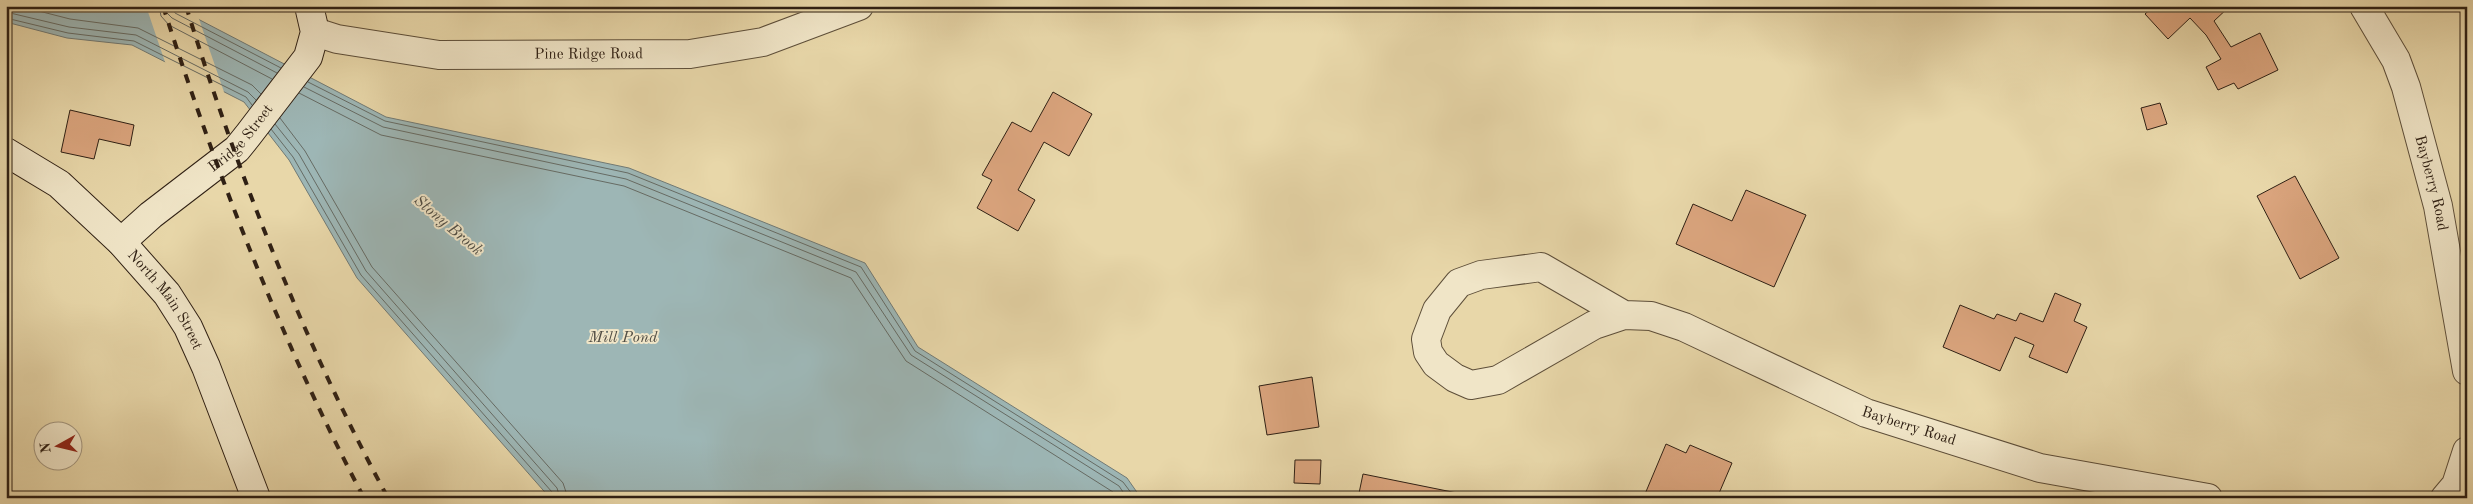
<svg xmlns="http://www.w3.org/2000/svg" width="2473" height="504" font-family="'Old Standard TT',serif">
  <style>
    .water { fill: #9db6b5; stroke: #717a75 }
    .pier { fill: #e8d7a9 }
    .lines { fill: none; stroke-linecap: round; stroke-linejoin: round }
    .shore { stroke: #666b64; stroke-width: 1 }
    .building { fill: #daa47d; stroke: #2f2014 }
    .minor-casing { stroke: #5d4e39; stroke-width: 30 }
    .secondary-casing { stroke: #2f2014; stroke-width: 30 }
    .minor { stroke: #f0e5c7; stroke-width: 28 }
    .secondary { stroke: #f0e5c7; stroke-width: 28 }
    .rail { stroke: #2f2014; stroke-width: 4; stroke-dasharray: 9 9; stroke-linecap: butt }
    .labels { text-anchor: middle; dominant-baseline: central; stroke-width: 4; stroke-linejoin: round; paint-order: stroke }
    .street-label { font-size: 15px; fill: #2f2014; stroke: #f0e5c7 }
    .water-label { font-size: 16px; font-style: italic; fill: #504d44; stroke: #f0e5c7 }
  </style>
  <rect width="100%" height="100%" fill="#e8d7a9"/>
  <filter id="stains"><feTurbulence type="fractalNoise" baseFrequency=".004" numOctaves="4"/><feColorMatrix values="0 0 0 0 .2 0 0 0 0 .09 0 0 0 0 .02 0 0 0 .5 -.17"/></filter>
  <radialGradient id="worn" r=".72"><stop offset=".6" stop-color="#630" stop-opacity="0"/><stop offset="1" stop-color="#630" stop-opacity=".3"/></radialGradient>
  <polygon class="water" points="6,6 173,6 386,117 629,168 865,263 918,347 1127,478 1141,498 550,498 357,278 289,160 244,102 132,45 67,38 6,22"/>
  <polygon class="pier" points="146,6 179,6 198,16 225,95 166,65"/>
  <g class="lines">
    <g class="shore">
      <polyline points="19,6 70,19 138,28 252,85 261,94"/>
      <polyline points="159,6 161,16 169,25 272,79"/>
      <polyline points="166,6 167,13 172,18 277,73"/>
      <polyline points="172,6 175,13 281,68"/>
      <polyline points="6,12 69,27 136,35 248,92 256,100"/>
      <polyline points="6,18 68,33 134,41 246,97 252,105"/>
      <polyline points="308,82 385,121 628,173 861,267 915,351 1123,482 1135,498"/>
      <polyline points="304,87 383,127 626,179 856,272 911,355 1119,486 1127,498"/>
      <polyline points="299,93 381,135 624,186 851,278 906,361 1113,492 1118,498"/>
      <polyline points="280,118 305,151 372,267 563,483 568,498"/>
      <polyline points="275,124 299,154 366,271 557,488 560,498"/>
      <polyline points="271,129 293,157 361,275 552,492 554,498"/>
    </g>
  </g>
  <g class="building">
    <polygon points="2154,6 2230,6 2214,21 2231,47 2260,33 2278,70 2238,89 2234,83 2218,90 2206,67 2221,59 2206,35 2190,18 2168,39 2145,14"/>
    <polygon points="1053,92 1092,114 1069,156 1044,142 1018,190 1035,200 1018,231 977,208 992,180 982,175 1012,122 1031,132"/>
    <polygon points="2160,103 2167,124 2147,130 2141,108"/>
    <polygon points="70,110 134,125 130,146 99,139 94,159 61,152"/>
    <polygon points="2295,176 2339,258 2300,279 2257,196"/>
    <polygon points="1746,190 1806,215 1774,287 1676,244 1693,204 1732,221"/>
    <polygon points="2055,293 2081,304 2074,321 2087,327 2067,373 2029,357 2034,345 2015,337 2000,371 1943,347 1960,305 1994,319 1997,314 2016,321 2020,313 2043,322"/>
    <polygon points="1312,377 1319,427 1267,435 1259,386"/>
    <polygon points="1666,444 1686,453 1690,445 1732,463 1717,498 1650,498 1645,494"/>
    <polygon points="1295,460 1321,460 1320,484 1294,483"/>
    <polygon points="1363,474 1477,497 1477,498 1358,498"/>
  </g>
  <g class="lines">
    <g class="minor-casing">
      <g id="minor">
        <path id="s1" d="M2364,6l32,54 10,27 32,119 29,165"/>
        <path id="s2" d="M315,32l22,7 102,16 251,-1 73,-12 96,-36"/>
        <path id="s3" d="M1624,315l-83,-48 -60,8 -22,8 -22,27 -11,29 2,13 8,12 19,14 16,7 27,-5 96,-55 30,-10 27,1 33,11 182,86 174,55 168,30"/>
        <polyline points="2445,498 2456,485 2467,451"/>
      </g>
    </g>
    <g class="secondary-casing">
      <g id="secondary">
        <path id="s4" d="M6,152l53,32 62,58 46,52 21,33 18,40 50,131"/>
        <path id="s5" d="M121,242l30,-27 86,-66 12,-15 59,-77 7,-25 -6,-26"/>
      </g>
    </g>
    <use href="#minor" class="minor"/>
    <use href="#secondary" class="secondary"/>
    <g class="rail">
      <path d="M163,6c54,169 118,335 201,492"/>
      <path d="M186,6c52,169 118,337 202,492"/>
    </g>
  </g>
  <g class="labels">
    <g class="street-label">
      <text stroke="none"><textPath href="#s2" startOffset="276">Pine Ridge Road</textPath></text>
      <text stroke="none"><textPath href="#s5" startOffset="159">Bridge Street</textPath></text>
      <text stroke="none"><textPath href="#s1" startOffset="191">Bayberry Road</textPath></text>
      <text stroke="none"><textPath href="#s4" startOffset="220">North Main Street</textPath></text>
      <text stroke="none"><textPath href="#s3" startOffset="792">Bayberry Road</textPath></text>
    </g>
    <g class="water-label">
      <text transform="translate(448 226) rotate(40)">Stony Brook</text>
      <text x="623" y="338">Mill Pond</text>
    </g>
  </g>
  <rect width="2473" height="504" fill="none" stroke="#e8d7a9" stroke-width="25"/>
  <rect x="8" y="8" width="2458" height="489" fill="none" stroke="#2f2014" stroke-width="2.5"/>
  <rect x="12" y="12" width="2448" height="479" fill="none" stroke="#2f2014"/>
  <g transform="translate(58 446) rotate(262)"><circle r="24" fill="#f0e5c7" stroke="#a3967f"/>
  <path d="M0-4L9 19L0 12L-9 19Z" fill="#8f2418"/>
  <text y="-8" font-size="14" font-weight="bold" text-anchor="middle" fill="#2f2014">N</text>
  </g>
  <rect width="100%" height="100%" filter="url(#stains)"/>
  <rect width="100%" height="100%" fill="url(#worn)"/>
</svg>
